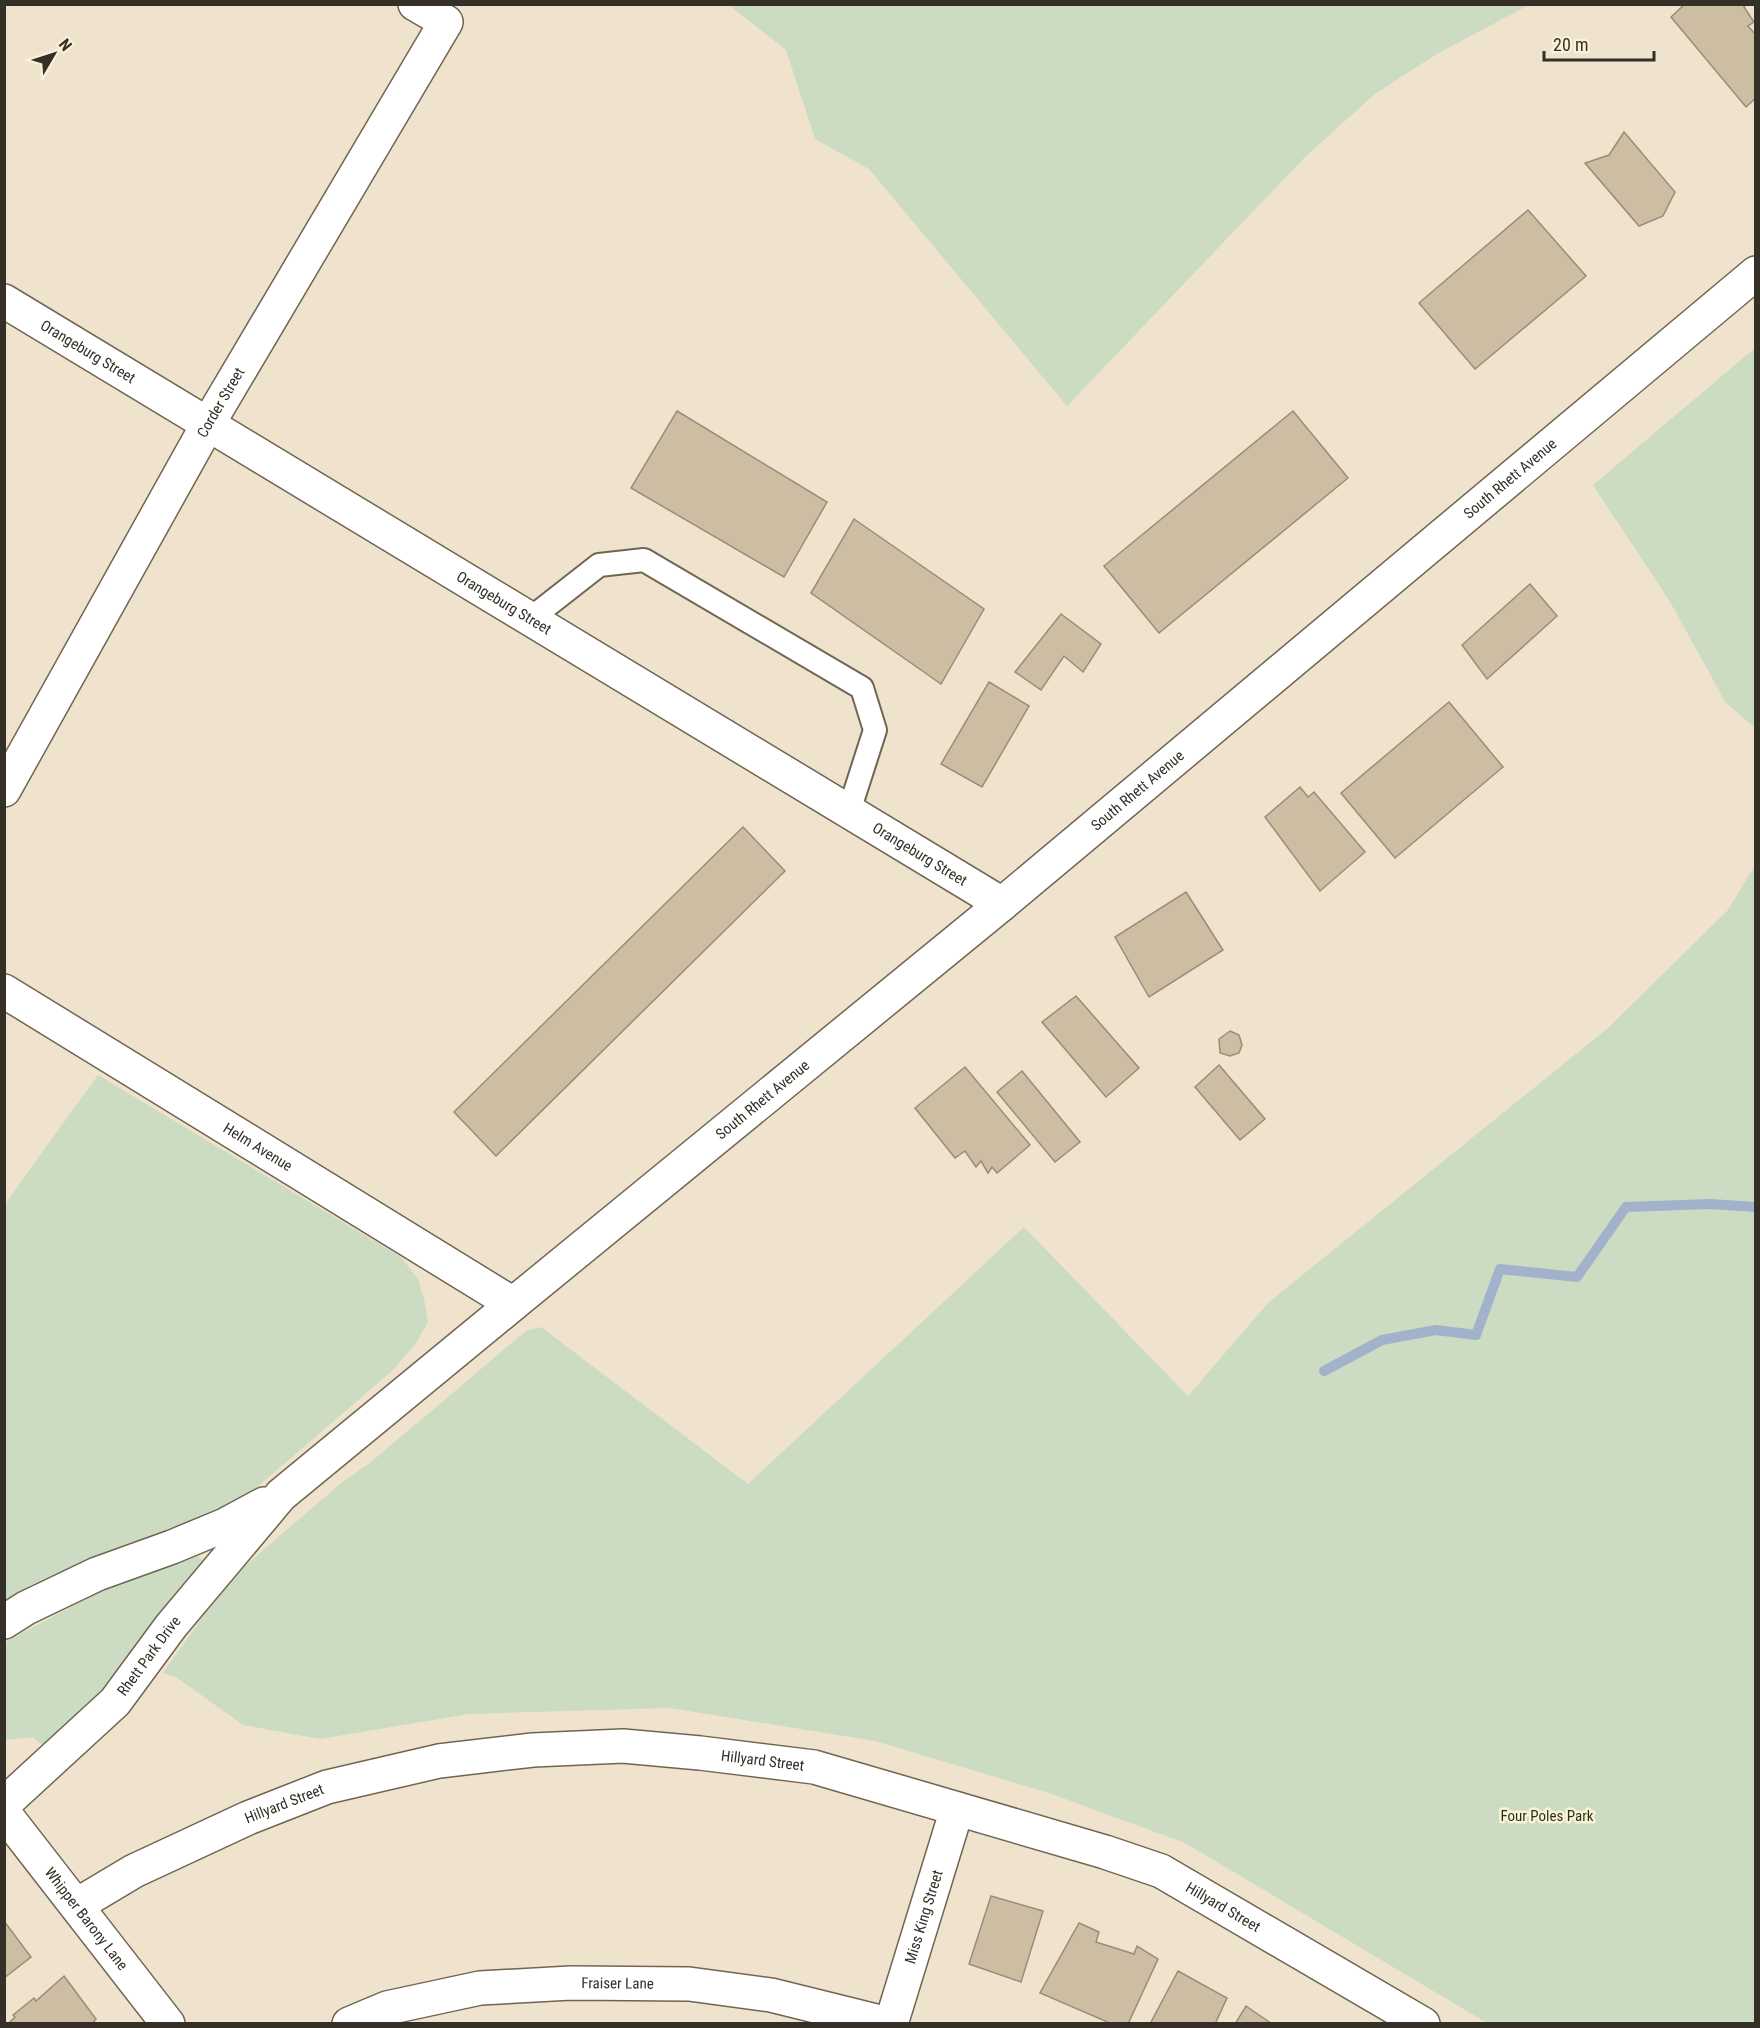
<svg xmlns="http://www.w3.org/2000/svg" width="1760" height="2028" font-family="'Roboto Condensed',sans-serif">
  <style>
    .green { fill: #cbdcc2 }
    .lines { fill: none; stroke-linecap: round; stroke-linejoin: round }
    .stream { stroke: #a2b2cb; stroke-width: 10 }
    .building { fill: #cdbda3; stroke: #998d79; stroke-width: 1.5 }
    .lane-casing { stroke: #706552; stroke-width: 26 }
    .street-casing { stroke: #706552; stroke-width: 36 }
    .secondary-casing { stroke: #706552; stroke-width: 36 }
    .lane { stroke: #fff; stroke-width: 22 }
    .street { stroke: #fff; stroke-width: 33 }
    .secondary { stroke: #fff; stroke-width: 33 }
    .labels { text-anchor: middle; dominant-baseline: central; stroke-width: 5; stroke-linejoin: round; paint-order: stroke }
    .street-label { font-size: 15px; fill: #342f27; stroke: #fdf0da }
    .park-label { font-size: 15px; fill: #1e360d; stroke: #fdf0da }
  </style>
  <rect width="100%" height="100%" fill="#efe3cd"/>
  <g class="green">
    <polygon points="729,5 1529,5 1435,55 1375,94 1307,155 1067,406 869,169 815,139 786,50"/>
    <polygon points="1755,348 1755,728 1726,703 1669,600 1593,485"/>
    <polygon points="1755,865 1755,2023 1487,2023 1185,1843 1049,1793 875,1741 670,1708 469,1714 320,1739 243,1725 176,1677 163,1673 208,1609 238,1572 340,1484 371,1462 526,1331 541,1327 748,1484 1024,1227 1188,1396 1269,1302 1608,1028 1728,910"/>
    <polygon points="98,1075 401,1257 418,1279 424,1299 428,1322 416,1343 392,1371 249,1494 180,1528 120,1546 31,1585 5,1602 5,1204"/>
    <polygon points="198,1556 205,1562 80,1720 42,1745 33,1737 5,1740 5,1642 113,1585"/>
  </g>
  <g class="lines">
    <polyline class="stream" points="1324,1371 1382,1340 1436,1330 1476,1335 1500,1269 1577,1277 1626,1207 1710,1204 1756,1207"/>
  </g>
  <g class="building">
    <polygon points="1685,4 1747,4 1744,7 1754,22 1748,26 1756,35 1756,98 1746,107 1671,17"/>
    <polygon points="1624,132 1675,192 1663,216 1639,226 1585,163 1609,155"/>
    <polygon points="1528,210 1586,276 1475,369 1419,303"/>
    <polygon points="677,411 827,502 784,577 631,488"/>
    <polygon points="1293,411 1348,478 1159,633 1104,566"/>
    <polygon points="854,519 984,609 941,684 811,593"/>
    <polygon points="1530,584 1557,616 1487,679 1462,645"/>
    <polygon points="1061,614 1101,644 1083,672 1064,656 1041,690 1015,672"/>
    <polygon points="989,682 1029,706 982,787 941,764"/>
    <polygon points="1449,702 1503,767 1395,858 1341,793"/>
    <polygon points="1300,787 1308,797 1314,792 1365,852 1320,891 1265,817"/>
    <polygon points="743,827 785,871 496,1156 454,1112"/>
    <polygon points="1186,892 1223,950 1149,997 1115,937"/>
    <polygon points="1076,996 1139,1068 1106,1097 1042,1022"/>
    <polygon points="1230,1031 1239,1035 1242,1045 1239,1053 1230,1056 1220,1053 1219,1039"/>
    <polygon points="1219,1065 1265,1119 1240,1140 1195,1087"/>
    <polygon points="965,1067 1030,1145 997,1173 992,1167 988,1173 981,1161 976,1167 965,1151 955,1158 915,1108"/>
    <polygon points="1022,1071 1080,1142 1055,1162 997,1092"/>
    <polygon points="991,1896 1043,1911 1021,1982 969,1964"/>
    <polygon points="4,1921 31,1957 4,1978"/>
    <polygon points="1079,1923 1099,1932 1096,1942 1134,1954 1137,1946 1158,1959 1128,2024 1112,2024 1040,1993"/>
    <polygon points="1178,1971 1227,1998 1215,2024 1150,2024"/>
    <polygon points="64,1976 96,2019 92,2024 8,2024 15,2017 13,2015 34,1998 36,2001"/>
    <polygon points="1246,2006 1272,2024 1235,2024"/>
  </g>
  <g class="lines">
    <g class="lane-casing">
      <polyline id="lane" points="530,619 599,565 644,560 862,688 875,730 849,811"/>
    </g>
    <g class="street-casing">
      <g id="street">
        <path id="s1" d="M4,301l998,603"/>
        <path id="s2" d="M4,790l204,-366 238,-402 -31,-18"/>
        <polyline points="4,1622 26,1608 97,1574 172,1547 225,1525 264,1504"/>
        <path id="s3" d="M4,1804l111,-102 56,-76 110,-131 232,-191"/>
        <path id="s4" d="M4,1813l164,211"/>
        <path id="s5" d="M77,1905l57,-34 114,-53 79,-31 112,-26 94,-11 90,-4 77,7 114,14 291,85 56,19 262,153"/>
        <path id="s6" d="M349,2024l38,-16 93,-20 91,-5 118,1 82,11 117,29"/>
        <path id="s7" d="M891,2024l66,-215"/>
      </g>
    </g>
    <g class="secondary-casing">
      <g id="secondary">
        <path id="s8" d="M4,991l509,313 489,-400 754,-631"/>
      </g>
    </g>
    <use href="#lane" class="lane"/>
    <use href="#street" class="street"/>
    <use href="#secondary" class="secondary"/>
  </g>
  <g class="labels">
    <g class="street-label">
      <text stroke="none"><textPath href="#s1" startOffset="98">Orangeburg Street</textPath></text>
      <text stroke="none"><textPath href="#s2" startOffset="444">Corder Street</textPath></text>
      <text stroke="none"><textPath href="#s8" startOffset="1892">South Rhett Avenue</textPath></text>
      <text stroke="none"><textPath href="#s1" startOffset="584">Orangeburg Street</textPath></text>
      <text stroke="none"><textPath href="#s8" startOffset="1406">South Rhett Avenue</textPath></text>
      <text stroke="none"><textPath href="#s1" startOffset="1070">Orangeburg Street</textPath></text>
      <text stroke="none"><textPath href="#s8" startOffset="920">South Rhett Avenue</textPath></text>
      <text stroke="none"><textPath href="#s8" startOffset="298">Helm Avenue</textPath></text>
      <text stroke="none"><textPath href="#s3" startOffset="208">Rhett Park Drive</textPath></text>
      <text stroke="none"><textPath href="#s5" startOffset="717">Hillyard Street</textPath></text>
      <text stroke="none"><textPath href="#s5" startOffset="231">Hillyard Street</textPath></text>
      <text stroke="none"><textPath href="#s5" startOffset="1203">Hillyard Street</textPath></text>
      <text stroke="none"><textPath href="#s7" startOffset="112">Miss King Street</textPath></text>
      <text stroke="none"><textPath href="#s4" startOffset="134">Whipper Barony Lane</textPath></text>
      <text stroke="none"><textPath href="#s6" startOffset="274">Fraiser Lane</textPath></text>
    </g>
    <g class="park-label">
      <text x="1547" y="1816">Four Poles Park</text>
    </g>
  </g>
  <rect width="1760" height="2028" fill="none" stroke="#342f27" stroke-width="12"/>
  <g transform="translate(54 54) rotate(51)" stroke="#fdf0da" stroke-width="4.5" paint-order="stroke">
  <path d="M0-4.5L10 22L0 15L-10 22Z" fill="#342f27"/>
  <text y="-9" font-size="16" font-weight="bold" text-anchor="middle" fill="#342f27">N</text>
  </g>
  <path d="M1544 51v9h110v-9" fill="none" stroke="#342f27" stroke-width="3"/>
  <text x="1553" y="51" font-size="18" fill="#342f27" stroke="#fdf0da" stroke-width="4.5" paint-order="stroke">20 m</text>
</svg>
